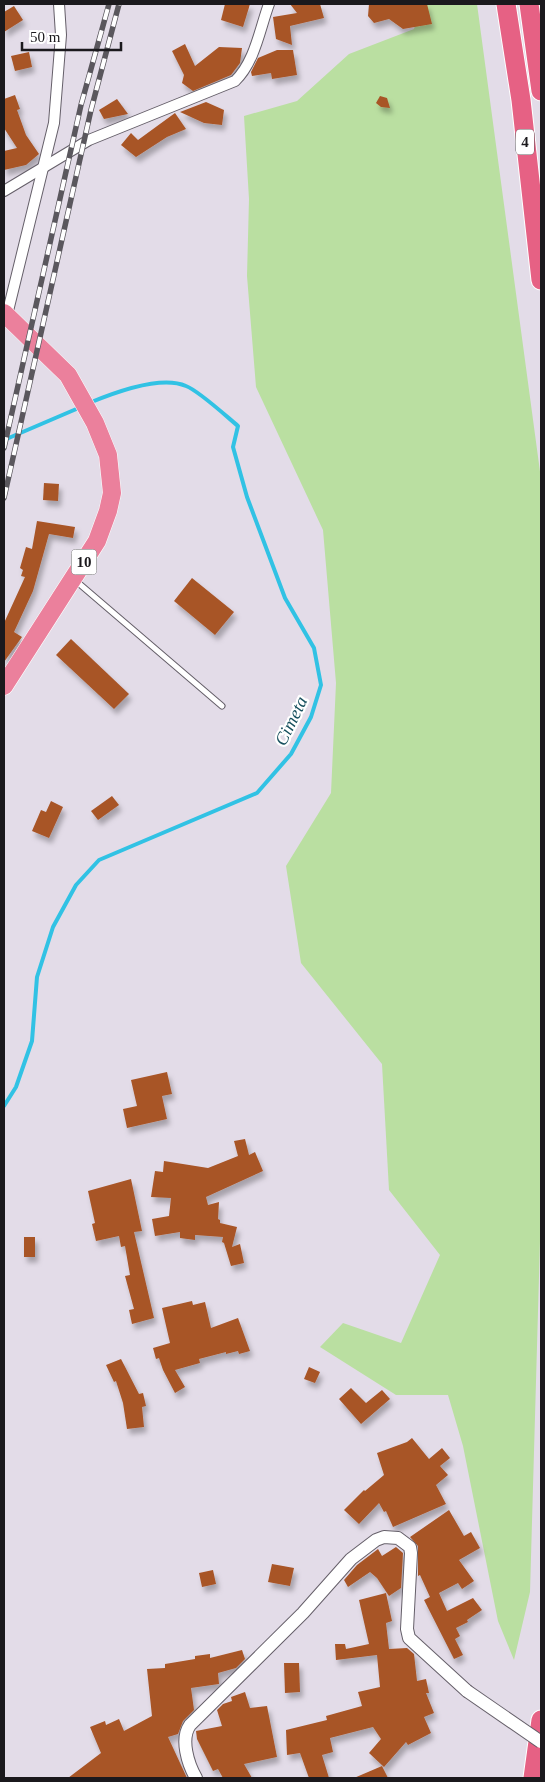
<svg xmlns="http://www.w3.org/2000/svg" width="545" height="1782" font-family="Georgia,serif">
  <style>
    .green { fill: #badfa1 }
    .lines { fill: none; stroke-linecap: round; stroke-linejoin: round }
    .stream { stroke: #31c2e4; stroke-width: 4 }
    .building { fill: #a85426; filter: url(#shadow) }
    .service-casing { stroke: #655f69; stroke-width: 7 }
    .minor-casing { stroke: #655f69; stroke-width: 12 }
    .tertiary-casing { stroke: #655f69; stroke-width: 14 }
    .trunk-casing { stroke: #fff; stroke-width: 19 }
    .motorway-casing { stroke: #fff; stroke-width: 21 }
    .service { stroke: #fff; stroke-width: 5 }
    .minor { stroke: #fff; stroke-width: 10 }
    .tertiary { stroke: #fff; stroke-width: 12 }
    .trunk { stroke: #eb809c; stroke-width: 18 }
    .motorway { stroke: #e66184; stroke-width: 19 }
    .rail-casing { stroke: #5a575d; stroke-width: 5.5 }
    .rail { stroke: #fff; stroke-width: 4; stroke-dasharray: 11; stroke-linecap: butt }
    .tertiary-bridge-casing { stroke: #655f69; stroke-width: 14; stroke-linecap: butt }
    .tertiary-bridge { stroke: #fff; stroke-width: 12 }
    .labels { text-anchor: middle; dominant-baseline: central; stroke-width: 4.5; stroke-linejoin: round; paint-order: stroke }
    .shield { fill: #fff; stroke: #5f5e61; stroke-width: 1 }
    .shield-label { font-size: 15px; font-weight: bold; fill: #1b191d }
    .water-label { font-size: 18px; font-style: italic; fill: #17505e; stroke: #fff }
  </style>
  <defs>
    <filter id="shadow"><feDropShadow dx="3" dy="5.5" stdDeviation="2.5" flood-color="#0004"/></filter>
  </defs>
  <rect width="100%" height="100%" fill="#e3dce8"/>
  <polygon class="green" points="421,4 477,4 541,479 541,1206 530,1592 514,1660 498,1621 463,1446 448,1395 396,1395 320,1347 343,1323 401,1343 440,1255 389,1190 382,1064 301,963 286,866 331,793 336,683 323,530 256,387 247,276 249,199 244,116 297,101 349,54 414,29"/>
  <g class="lines">
    <g class="stream">
      <polyline points="4,440 81,407"/>
      <path d="M4,1106l12,-19 16,-46 5,-64 16,-50 23,-42 23,-25 158,-67 34,-39 20,-37 10,-32 -7,-37 -29,-50 -38,-101 -14,-50 5,-21c-12,-10 -39,-35 -52,-40 -25,-11 -73,7 -97,17"/>
    </g>
  </g>
  <g class="building">
    <polygon points="225,4 250,4 243,27 221,20"/>
    <polygon points="290,4 320,4 324,18 290,26 292,45 276,39 273,17 297,13"/>
    <polygon points="369,4 427,4 432,24 403,29 389,19 374,23 368,16"/>
    <polygon points="14,6 23,20 4,32 4,12"/>
    <polygon points="185,44 195,66 219,47 242,48 240,63 231,75 193,91 182,83 184,75 172,51"/>
    <polygon points="277,50 293,50 297,75 272,79 271,73 252,76 251,72 258,58"/>
    <polygon points="29,52 32,67 15,71 11,56"/>
    <polygon points="15,95 20,109 17,110 26,135 39,154 26,165 4,170 4,151 17,148 4,128 4,99"/>
    <polygon points="380,96 387,98 390,108 381,107 376,103"/>
    <polygon points="117,99 128,114 104,119 99,110"/>
    <polygon points="206,102 224,110 222,125 204,123 180,112"/>
    <polygon points="175,113 186,129 167,137 136,157 121,145 131,133 138,140"/>
    <polygon points="44,483 59,484 58,501 43,500"/>
    <polygon points="37,521 75,527 73,538 49,534 33,591 14,632 22,637 4,662 4,623 25,577 21,576 23,570 20,568 26,547 32,549"/>
    <polygon points="192,578 234,612 215,635 174,601"/>
    <polygon points="71,639 129,694 114,709 56,655"/>
    <polygon points="112,796 119,805 98,820 91,811"/>
    <polygon points="51,801 63,807 49,838 32,831 41,810 46,812"/>
    <polygon points="167,1072 172,1094 162,1096 167,1119 127,1128 123,1109 137,1106 131,1080"/>
    <polygon points="245,1139 249,1155 255,1152 263,1171 206,1197 208,1205 219,1202 218,1219 220,1220 220,1223 237,1227 232,1247 240,1244 244,1263 231,1266 224,1243 222,1242 223,1237 195,1235 195,1240 180,1238 180,1232 155,1236 152,1219 169,1216 171,1198 151,1197 155,1171 163,1172 164,1161 208,1168 238,1156 234,1141"/>
    <polygon points="131,1179 142,1231 134,1232 154,1318 132,1324 129,1310 134,1309 125,1276 130,1275 125,1246 121,1247 119,1236 96,1241 92,1224 95,1223 88,1191"/>
    <rect x="24" y="1237" width="11" height="20"/>
    <polygon points="192,1301 193,1305 205,1302 211,1328 238,1318 250,1351 239,1354 238,1351 226,1354 226,1352 199,1359 200,1363 175,1370 185,1387 175,1393 163,1370 159,1358 156,1359 153,1348 170,1343 162,1308"/>
    <polygon points="121,1359 139,1394 143,1393 146,1406 142,1407 144,1427 127,1429 123,1403 116,1381 114,1382 106,1365"/>
    <polygon points="309,1367 320,1372 315,1383 304,1379"/>
    <polygon points="351,1388 366,1403 382,1390 390,1399 361,1424 339,1399"/>
    <polygon points="412,1438 429,1459 442,1448 450,1458 440,1466 448,1475 436,1485 446,1504 393,1527 386,1511 384,1512 379,1503 359,1524 344,1510 364,1490 365,1491 384,1475 377,1453 407,1442"/>
    <polygon points="449,1510 464,1536 471,1532 480,1548 459,1560 474,1581 462,1589 458,1583 439,1593 447,1611 473,1598 482,1610 467,1620 468,1622 456,1628 460,1636 455,1639 463,1655 454,1659 424,1600 430,1597 420,1575 418,1576 418,1546 410,1537"/>
    <polygon points="396,1547 403,1553 401,1588 389,1596 377,1578 370,1572 348,1587 344,1580 357,1565 378,1549 382,1556"/>
    <polygon points="272,1564 294,1568 290,1586 268,1582"/>
    <polygon points="213,1570 216,1584 202,1587 199,1573"/>
    <polygon points="386,1593 392,1621 386,1623 389,1649 407,1648 414,1654 417,1681 426,1679 429,1693 426,1693 434,1713 424,1717 431,1733 408,1745 406,1742 384,1767 369,1753 381,1739 373,1727 330,1738 333,1752 322,1755 329,1778 309,1778 300,1753 287,1755 286,1730 327,1720 326,1716 362,1706 358,1692 380,1687 377,1655 336,1660 335,1644 345,1644 346,1649 369,1644 359,1600"/>
    <polygon points="242,1650 245,1659 236,1668 218,1673 219,1684 191,1688 194,1710 183,1721 178,1734 168,1737 187,1778 68,1778 101,1753 90,1727 105,1721 106,1725 119,1719 124,1731 152,1716 147,1669 165,1668 165,1664 195,1659 195,1656 210,1654 210,1658"/>
    <polygon points="284,1663 299,1663 300,1692 285,1693"/>
    <polygon points="245,1692 250,1708 267,1706 277,1757 244,1764 252,1778 223,1778 218,1769 213,1771 197,1739 196,1731 222,1726 217,1710 223,1704 232,1701 231,1697"/>
    <polygon points="382,1766 388,1778 354,1778"/>
  </g>
  <g class="lines">
    <g class="service-casing">
      <polyline id="service" points="76,581 222,706"/>
    </g>
    <g class="minor-casing">
      <g id="minor">
        <path d="M4,191l85,-51 146,-59c20,-19 25,-53 34,-77"/>
        <polyline points="7,315 54,123 61,35 59,4"/>
      </g>
    </g>
    <g class="tertiary-casing">
      <path id="tertiary" d="M196,1778c-8,-14 -16,-39 -6,-53l113,-112 48,-54 25,-19 8,-3 14,1 12,9 1,6 -4,76 2,9 58,53"/>
    </g>
    <g class="trunk-casing">
      <polyline id="trunk" points="4,313 68,375 95,423 108,455 112,493 108,511 97,541 4,686"/>
    </g>
    <g class="motorway-casing">
      <g id="motorway">
        <polyline points="506,4 521,100 541,280"/>
        <polyline points="529,4 541,91"/>
        <polyline points="533,1778 541,1720"/>
      </g>
    </g>
    <use href="#service" class="service"/>
    <use href="#minor" class="minor"/>
    <use href="#tertiary" class="tertiary"/>
    <use href="#trunk" class="trunk"/>
    <use href="#motorway" class="motorway"/>
    <g class="rail-casing">
      <g id="rail">
        <polyline points="4,448 81,105 109,4"/>
        <polyline points="4,498 91,110 119,4"/>
      </g>
    </g>
    <use href="#rail" class="rail"/>
    <g class="tertiary-bridge-casing">
      <polyline id="tertiary-bridge" points="467,1691 541,1742"/>
    </g>
    <use href="#tertiary-bridge" class="tertiary-bridge"/>
  </g>
  <g class="labels">
    <g class="shield">
      <rect x="516" y="129.5" width="18" height="25" rx="4"/>
      <rect x="71.5" y="549.5" width="25" height="25" rx="4"/>
    </g>
    <g class="shield-label">
      <text x="525" y="142">4</text>
      <text x="84" y="562">10</text>
    </g>
    <g class="water-label">
      <text transform="translate(291 721) rotate(-64)">Cimeta</text>
    </g>
  </g>
  <rect width="545" height="1782" fill="none" stroke="#1b191d" stroke-width="10"/>
  <path d="M22 42v8h99v-8" fill="none" stroke="#1b191d" stroke-width="2.5"/>
  <text x="30" y="42" font-size="15" fill="#1b191d" stroke="#ffffff" stroke-width="4" paint-order="stroke">50 m</text>
</svg>
